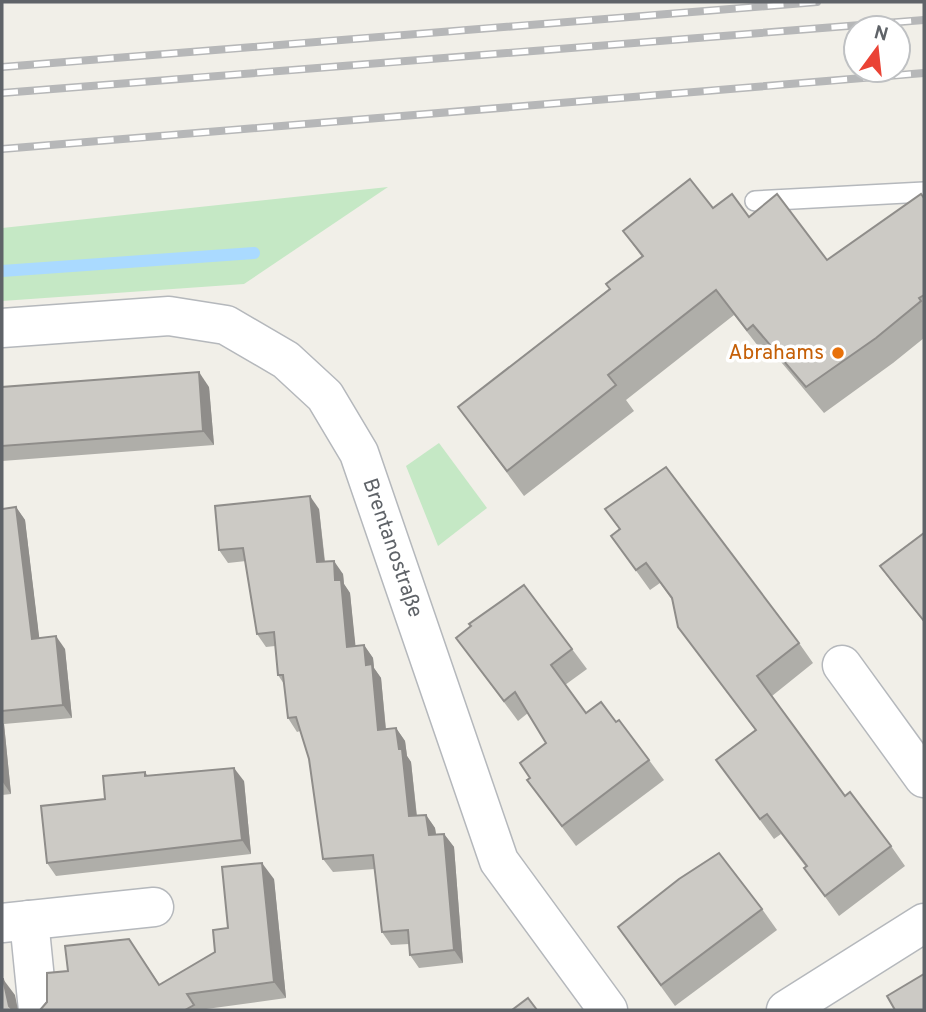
<svg xmlns="http://www.w3.org/2000/svg" width="926" height="1012" font-family="Overpass,sans-serif">
  <style>
    .green { fill: #c5e8c5 }
    .lines { fill: none; stroke-linecap: round; stroke-linejoin: round }
    .stream { stroke: #aadaff; stroke-width: 12 }
    .service-casing { stroke: #b5b8bc; stroke-width: 22 }
    .minor-casing { stroke: #b5b8bc; stroke-width: 41 }
    .service { stroke: #fff; stroke-width: 19 }
    .minor { stroke: #fff; stroke-width: 38 }
    .rail-casing { stroke: #b6b7b8; stroke-width: 8 }
    .rail { stroke: #fff; stroke-width: 5; stroke-dasharray: 16; stroke-linecap: butt }
    .wall { fill: #afaea9 }
    .shaded-wall { fill: #8f8d8a }
    .building { fill: #cccac5; stroke: #8f8d8a; stroke-width: 2 }
    .food-dot { fill: #e8710a; stroke: #fff; stroke-width: 2.5 }
    .labels { text-anchor: middle; dominant-baseline: central; stroke-width: 7; stroke-linejoin: round; paint-order: stroke }
    .food-label { font-size: 21px; fill: #c56008; stroke: #fff; text-anchor: end }
    .street-label { font-size: 21px; fill: #5f6368; stroke: #fff }
  </style>
  <rect width="100%" height="100%" fill="#f1efe8"/>
  <g class="green">
    <polygon points="388,187 244,284 2,301 2,228"/>
    <polygon points="439,443 487,508 438,546 406,466"/>
  </g>
  <g class="lines">
    <polyline class="stream" points="2,271 254,253"/>
    <g class="service-casing">
      <polyline id="service" points="755,201 924,192"/>
    </g>
    <g class="minor-casing">
      <g id="minor">
        <polyline points="2,328 169,316 226,325 286,360 325,396 359,453 499,861 608,1010"/>
        <polyline points="842,665 924,778"/>
        <polyline points="29,920 38,1010"/>
        <polyline points="2,923 154,907"/>
        <polyline points="786,1010 924,923"/>
      </g>
    </g>
    <use href="#service" class="service"/>
    <use href="#minor" class="minor"/>
    <g class="rail-casing">
      <g id="rail">
        <polyline points="2,67 817,2"/>
        <polyline points="2,93 924,20"/>
        <polyline points="2,149 924,73"/>
      </g>
    </g>
    <use href="#rail" class="rail"/>
  </g>
  <g class="wall">
    <polygon points="924,198 924,338 893,363 824,413 771,350 765,355 734,315 626,400 634,411 524,496 458,407 609,289 642,257 623,231 713,208 749,217 827,260"/>
    <polygon points="2,387 209,387 214,445 2,461"/>
    <polygon points="16,507 25,520 39,638 65,649 72,718 4,724 11,794 2,795 2,509"/>
    <polygon points="319,509 325,561 343,574 344,584 350,593 355,646 364,645 373,658 374,668 381,678 386,729 396,728 405,741 407,756 411,762 417,816 426,815 435,828 436,835 444,834 454,847 463,963 419,968 410,955 409,944 391,945 382,932 375,869 333,872 323,859 309,759 300,731 297,732 288,718 284,684 278,675 275,646 266,647 257,634 246,561 228,563 219,550"/>
    <polygon points="605,509 799,643 813,663 772,696 845,796 891,846 905,866 839,916 804,868 806,867 781,834 774,839 716,760 755,730 678,627 672,600 660,583 650,590 611,536 619,529"/>
    <polygon points="924,533 924,622 890,580 880,566"/>
    <polygon points="456,638 572,649 587,669 565,685 586,713 616,722 649,760 664,780 576,846 527,780 530,778 546,743 528,713 518,721"/>
    <polygon points="145,772 148,776 244,781 251,854 56,876 47,863 105,799"/>
    <polygon points="274,879 286,998 199,1010 40,1010 68,971 129,939 160,985 215,952 228,928"/>
    <polygon points="762,909 777,930 675,1006 618,927"/>
  </g>
  <g class="shaded-wall">
    <polygon points="199,372 209,387 214,445 203,431"/>
    <polygon points="310,496 319,509 326,575 317,562"/>
    <polygon points="16,507 25,520 41,652 32,639"/>
    <polygon points="334,561 343,574 344,584 350,593 357,660 347,647 335,580"/>
    <polygon points="56,636 65,649 72,718 63,705"/>
    <polygon points="364,645 373,658 374,668 381,678 387,743 378,730 366,665"/>
    <polygon points="2,722 4,724 11,794 2,781"/>
    <polygon points="396,728 405,741 407,756 411,762 418,829 409,816"/>
    <polygon points="234,768 244,781 251,854 242,840"/>
    <polygon points="426,815 435,828 438,848 429,835"/>
    <polygon points="444,834 454,847 463,963 454,950"/>
    <polygon points="262,863 274,879 286,998 274,982"/>
    <polygon points="3,979 15,995 18,1010 12,1010 9,1006"/>
  </g>
  <g class="building">
    <polygon points="690,179 713,208 732,194 749,217 777,194 827,260 921,194 924,198 924,295 919,298 921,301 876,338 806,387 753,325 747,330 716,290 608,375 616,385 507,471 458,407 610,289 606,284 643,256 623,231"/>
    <polygon points="199,372 203,431 2,446 2,387"/>
    <polygon points="666,467 799,643 757,676 845,796 850,792 891,846 825,896 804,868 807,866 767,814 760,819 716,760 756,730 678,627 672,598 646,563 636,570 611,536 620,529 605,509"/>
    <polygon points="310,496 317,562 334,561 335,580 341,580 347,647 364,645 366,665 372,664 378,730 396,728 399,749 402,749 409,816 426,815 429,835 444,834 454,950 410,955 408,930 382,932 373,855 323,859 309,759 296,717 288,718 283,675 278,675 274,632 257,634 243,548 219,550 215,506"/>
    <polygon points="16,507 32,639 56,636 63,705 2,711 2,509"/>
    <polygon points="924,533 924,621 880,566"/>
    <polygon points="524,585 572,649 551,665 586,713 601,702 616,722 619,720 649,760 562,826 527,780 530,778 520,763 546,743 515,692 504,701 456,638 471,626 469,624"/>
    <polygon points="234,768 242,840 47,863 41,806 105,799 103,776 145,772 145,776"/>
    <polygon points="719,853 762,909 661,985 618,927 679,879"/>
    <polygon points="262,863 274,982 187,994 194,1005 185,1010 40,1010 47,1002 47,973 68,971 65,946 129,939 159,985 215,952 213,930 228,928 222,867"/>
    <polygon points="924,974 924,1010 895,1010 887,996"/>
    <polygon points="2,979 3,979 9,1006 13,1010 2,1010"/>
    <polygon points="528,998 537,1010 512,1010"/>
  </g>
  <circle class="food-dot" cx="838" cy="353" r="7"/>
  <g class="labels">
    <g class="food-label">
      <text x="824" y="353">Abrahams</text>
    </g>
    <g class="street-label">
      <text transform="translate(392 548) rotate(71)">Brentanostraße</text>
    </g>
  </g>
  <rect width="926" height="1012" fill="none" stroke="#5f6368" stroke-width="7"/>
  <g transform="translate(877 49) rotate(15)"><circle r="33" fill="#ffffff" stroke="#bfc1c3" stroke-width="2"/>
  <path d="M0-5L12 26L0 18L-12 26Z" fill="#ea4335"/>
  <text y="-10" font-size="19" font-weight="bold" text-anchor="middle" fill="#5f6368">N</text>
  </g>
</svg>
